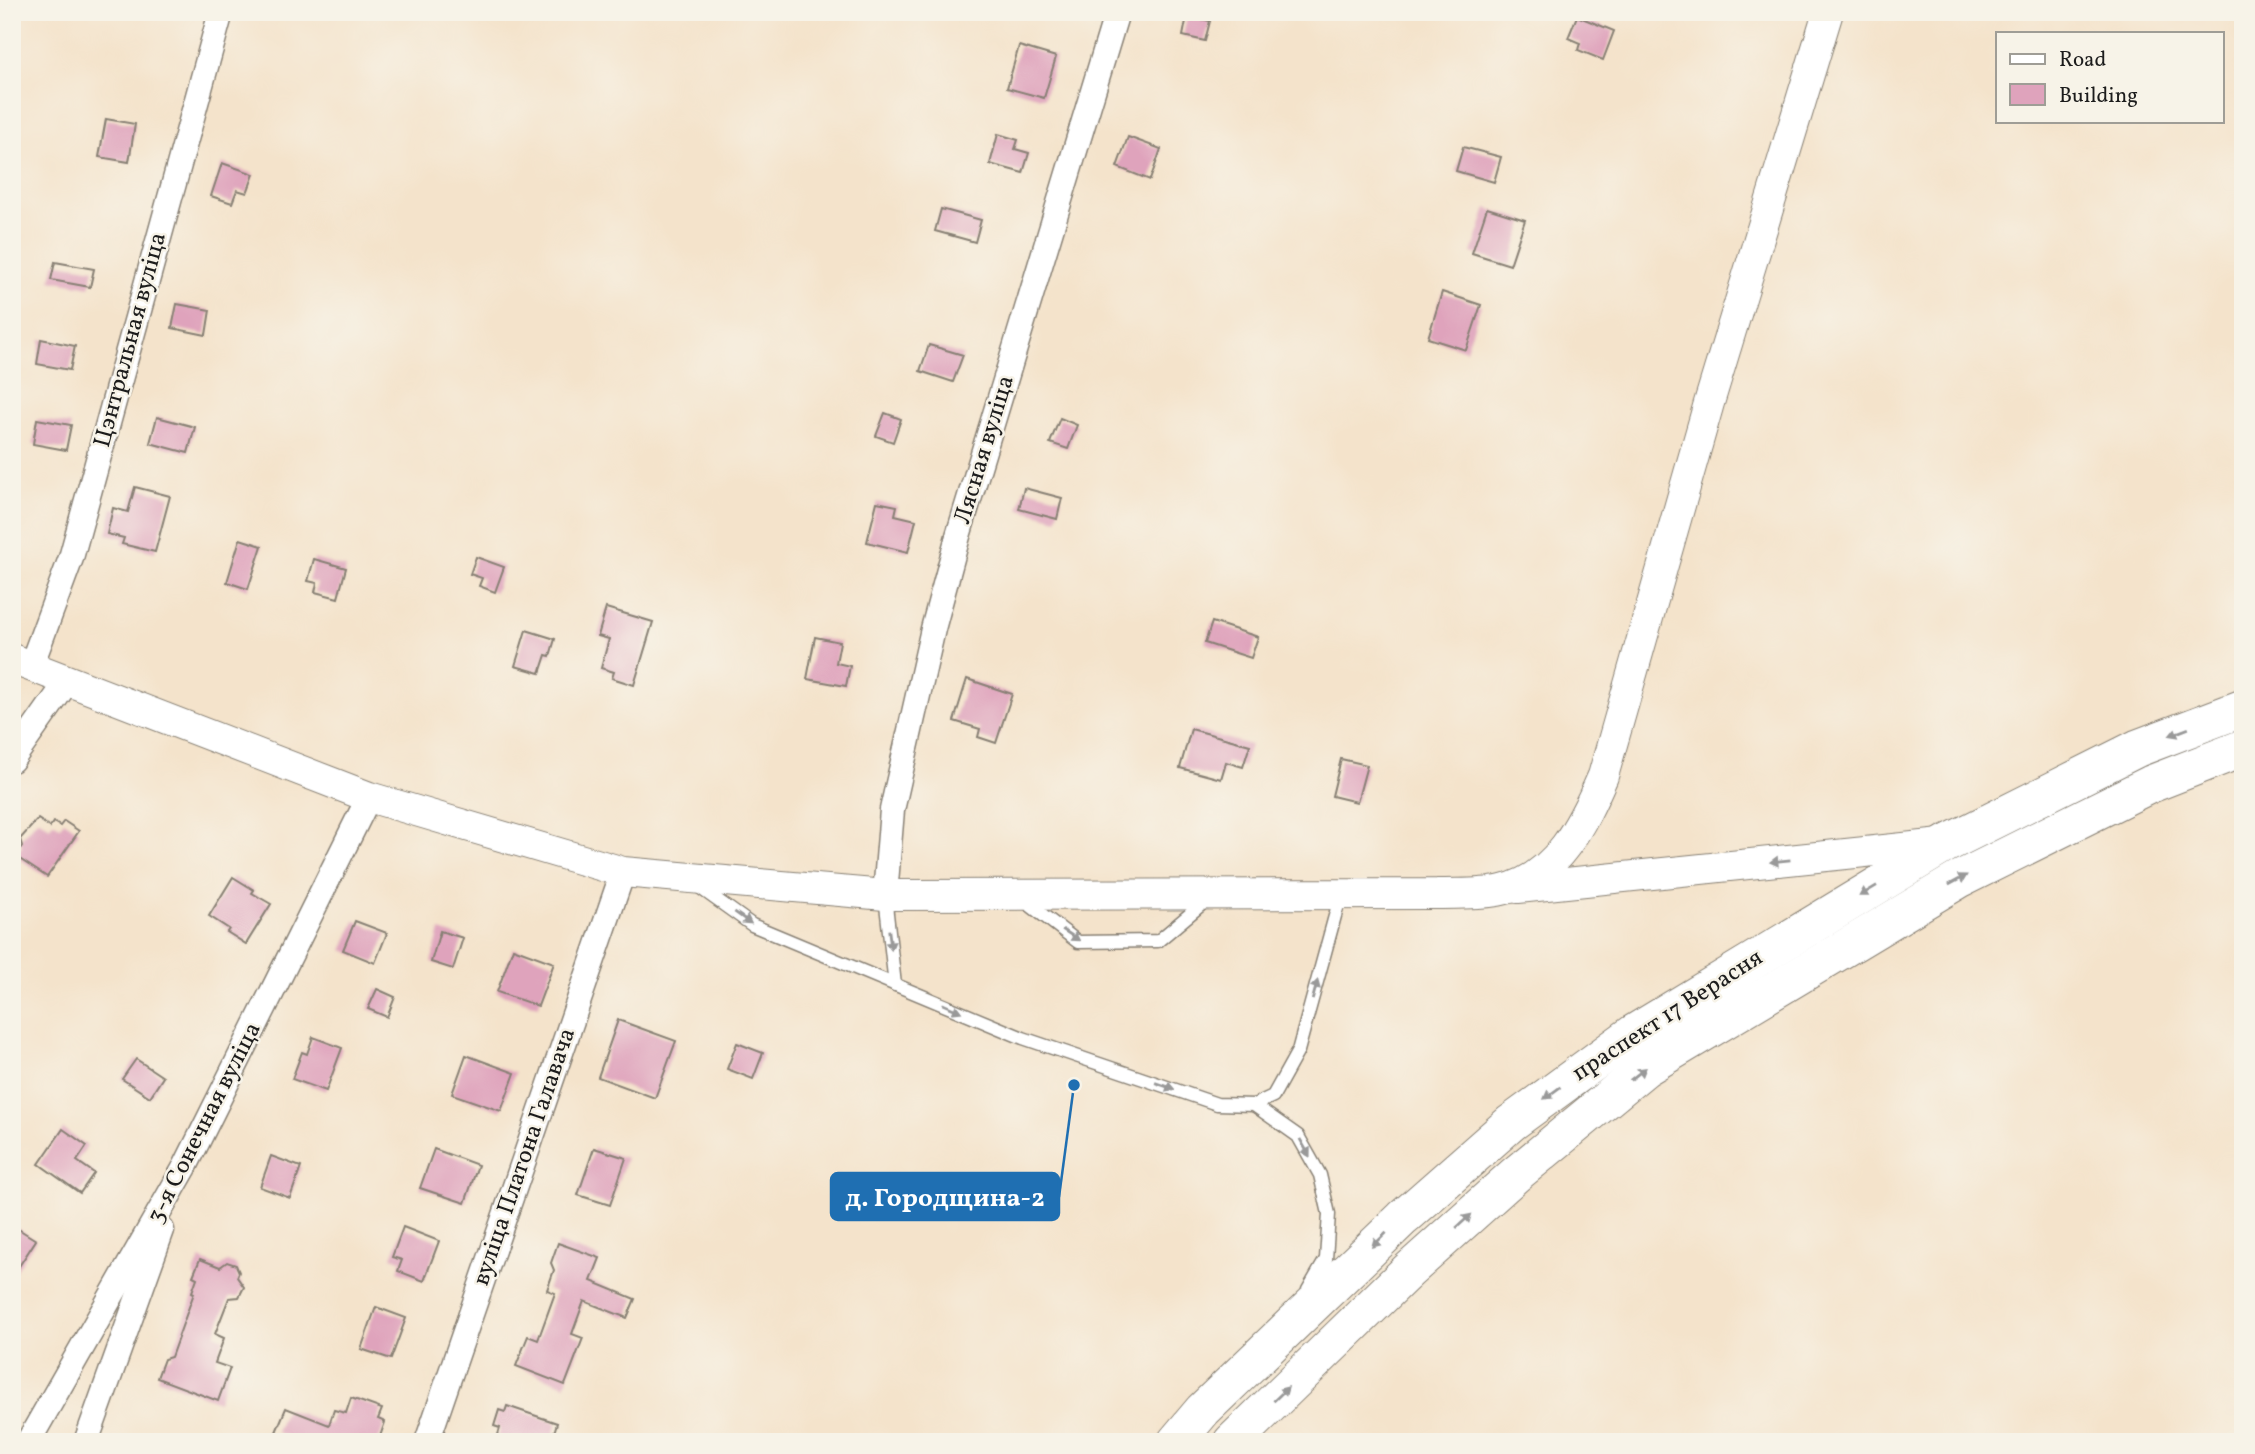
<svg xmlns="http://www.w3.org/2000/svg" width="2255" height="1454" font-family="Vollkorn,serif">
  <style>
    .building { fill: #dfa3bc }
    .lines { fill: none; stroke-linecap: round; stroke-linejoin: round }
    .service-casing { stroke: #888074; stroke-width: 15 }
    .minor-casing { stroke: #888074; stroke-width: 27 }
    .tertiary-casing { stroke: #888074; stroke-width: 32 }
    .primary-casing { stroke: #888074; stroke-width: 39 }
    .service { stroke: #fff; stroke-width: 12 }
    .minor { stroke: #fff; stroke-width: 24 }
    .tertiary { stroke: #fff; stroke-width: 30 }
    .primary { stroke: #fff; stroke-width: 37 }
    .oneway { fill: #999 }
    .labels { text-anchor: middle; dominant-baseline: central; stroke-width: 5; stroke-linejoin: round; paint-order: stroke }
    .street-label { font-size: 24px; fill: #1c1c1c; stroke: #f7f3e8 }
    .leader { fill: none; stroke: #1f6fb2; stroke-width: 2.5 }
    .callout-dot { fill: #1f6fb2; stroke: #f7f3e8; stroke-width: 2.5 }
    .callout { fill: #1f6fb2; stroke: #1f6fb2; stroke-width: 2.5 }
    .callout-label { font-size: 26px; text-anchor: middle; font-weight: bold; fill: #fff }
  </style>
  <rect width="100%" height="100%" fill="#f7f3e8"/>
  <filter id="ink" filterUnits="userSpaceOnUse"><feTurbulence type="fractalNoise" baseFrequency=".0143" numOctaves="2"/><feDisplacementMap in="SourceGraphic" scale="14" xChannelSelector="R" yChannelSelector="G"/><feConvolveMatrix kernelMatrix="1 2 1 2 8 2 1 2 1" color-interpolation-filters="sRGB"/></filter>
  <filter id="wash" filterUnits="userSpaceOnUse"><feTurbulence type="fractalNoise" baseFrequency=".00686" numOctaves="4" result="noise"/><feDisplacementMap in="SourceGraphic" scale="28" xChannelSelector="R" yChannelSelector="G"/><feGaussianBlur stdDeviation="1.57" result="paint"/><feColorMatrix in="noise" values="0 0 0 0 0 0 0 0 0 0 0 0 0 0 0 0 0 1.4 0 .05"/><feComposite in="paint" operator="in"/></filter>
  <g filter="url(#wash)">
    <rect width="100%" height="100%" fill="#f4e3cb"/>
    <g id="blocks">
      <g class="building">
        <polygon points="1187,16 1210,21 1205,41 1183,36"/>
        <polygon points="1577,16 1614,31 1603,60 1578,50 1580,43 1568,38"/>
        <polygon points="1019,46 1056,57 1044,98 1007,88"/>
        <polygon points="106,119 135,124 129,162 99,157"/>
        <polygon points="998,134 1018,140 1015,149 1029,153 1023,173 990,164"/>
        <polygon points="1128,137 1161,149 1150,180 1117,167"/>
        <polygon points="1463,147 1501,157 1494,182 1456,171"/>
        <polygon points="222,163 254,174 247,193 237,190 232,203 211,196"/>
        <polygon points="1487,208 1525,220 1510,265 1472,253"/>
        <polygon points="941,209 981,220 975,242 935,231"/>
        <polygon points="55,262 94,269 90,287 51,280"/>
        <polygon points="1442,292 1481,305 1466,350 1428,338"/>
        <polygon points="177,304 210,310 206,335 172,328"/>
        <polygon points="41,339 75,346 70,370 37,364"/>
        <polygon points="929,345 963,355 953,382 920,371"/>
        <polygon points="885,413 901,419 893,442 876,436"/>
        <polygon points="157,417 195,427 188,453 150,443"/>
        <polygon points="1060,418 1077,425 1068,449 1050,443"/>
        <polygon points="37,419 71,425 66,450 33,444"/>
        <polygon points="135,487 170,496 155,552 122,544 124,538 107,534 113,508 128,512"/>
        <polygon points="1024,488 1062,498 1057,519 1019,509"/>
        <polygon points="877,502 897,506 895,515 916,520 908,552 867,542"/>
        <polygon points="240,539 262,546 248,589 227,582"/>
        <polygon points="476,557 504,567 495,592 479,586 482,578 470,574"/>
        <polygon points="314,559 346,568 338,598 315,592 317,583 308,581"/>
        <polygon points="606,608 653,622 634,685 612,678 614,672 601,668 609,639 598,636"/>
        <polygon points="1212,622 1258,637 1251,658 1205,643"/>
        <polygon points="526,630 555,639 550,656 546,655 540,673 515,666"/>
        <polygon points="815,637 840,642 836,663 850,666 846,686 807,679"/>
        <polygon points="967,679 1012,694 996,743 978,737 980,729 954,721"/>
        <polygon points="1191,729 1250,745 1243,767 1226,762 1221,779 1180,768"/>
        <polygon points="1341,759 1367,765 1357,802 1332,796"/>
        <polygon points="38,819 50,827 53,822 60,826 64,821 79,831 47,877 15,856 22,846 20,839"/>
        <polygon points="233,877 254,890 252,893 271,904 246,944 227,932 229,929 209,916"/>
        <polygon points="355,921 387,933 375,963 343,950"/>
        <polygon points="440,931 463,938 453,969 431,962"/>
        <polygon points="513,948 554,963 538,1006 497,992"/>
        <polygon points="377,989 395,997 387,1017 368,1009"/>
        <polygon points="618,1020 676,1041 655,1098 598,1077"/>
        <polygon points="313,1037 342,1048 326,1091 292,1079 302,1052 307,1054"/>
        <polygon points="737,1043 763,1053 753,1079 727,1069"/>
        <polygon points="466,1055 515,1073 501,1111 452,1094"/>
        <polygon points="136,1059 163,1077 150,1097 122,1079"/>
        <polygon points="63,1129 87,1146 77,1161 94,1173 80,1193 39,1164"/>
        <polygon points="594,1148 626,1158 610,1205 578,1195"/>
        <polygon points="434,1149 478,1165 465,1203 420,1188"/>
        <polygon points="271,1156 301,1167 290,1198 260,1187"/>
        <polygon points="12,1225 36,1240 12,1277"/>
        <polygon points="403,1227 439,1241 424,1281 398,1271 402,1260 392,1257"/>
        <polygon points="558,1243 600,1258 591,1281 635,1299 627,1318 584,1301 572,1334 583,1338 565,1385 516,1366 528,1336 538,1340 555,1293 547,1290 554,1270 551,1263"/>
        <polygon points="200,1259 220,1267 227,1262 236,1265 239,1272 237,1277 244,1287 239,1297 229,1298 215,1334 224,1338 215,1363 230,1368 218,1401 157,1378 164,1359 171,1357 194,1293 192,1292 197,1278 193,1276"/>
        <polygon points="376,1307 406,1318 391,1359 361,1349"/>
        <polygon points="351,1398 382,1409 378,1419 385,1422 378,1442 299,1442 276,1432 286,1408 329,1425 334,1410 346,1413"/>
        <polygon points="507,1406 557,1423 551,1442 496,1442 500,1428 494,1426 499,1410 505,1412"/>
      </g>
    </g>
  </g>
  <g filter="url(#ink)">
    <use href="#blocks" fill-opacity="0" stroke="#888074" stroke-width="2"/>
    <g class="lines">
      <g class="service-casing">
        <g id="service">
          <polyline points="699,887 752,925 1023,1038 1217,1104 1254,1105 1273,1096 1298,1051 1341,894"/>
          <polyline points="885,896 895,985"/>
          <polyline points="1022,899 1078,942 1158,941 1208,899"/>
          <polyline points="1254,1105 1298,1136 1320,1175 1329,1214 1326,1259 1308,1290"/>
        </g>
      </g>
      <g class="minor-casing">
        <g id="minor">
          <polyline points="31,666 71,558 221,12"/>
          <polyline points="12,760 67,682"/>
          <polyline points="885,895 892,810 933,629 958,536 1117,12"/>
          <polyline points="28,1442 185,1167 369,797"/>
          <polyline points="86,1442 162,1230"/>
          <polyline points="427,1442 623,872"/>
        </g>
      </g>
      <g class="tertiary-casing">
        <g id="tertiary">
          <path d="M12,659l357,138 254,75 262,23 552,-1c21,-1 44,1 65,-4 55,-12 81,-68 101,-114l106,-373 119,-391"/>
          <polyline points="1518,888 1942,844"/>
        </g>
      </g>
      <g class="primary-casing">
        <g id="primary">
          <polyline points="1176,1442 1203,1410 1403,1218 1511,1123 1634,1033 1946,844 2138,748 2243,708"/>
          <polyline points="1232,1442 1408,1271 1515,1175 1645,1068 1960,879 2151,784 2243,748"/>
        </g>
      </g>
      <use href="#service" class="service"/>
      <use href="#minor" class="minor"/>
      <use href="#tertiary" class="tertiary"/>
      <use href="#primary" class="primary"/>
    </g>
    <defs><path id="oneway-solid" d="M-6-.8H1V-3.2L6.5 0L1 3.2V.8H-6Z" transform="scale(1.75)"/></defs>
    <g class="oneway">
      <use href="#oneway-solid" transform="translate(2179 732) rotate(159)"/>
      <use href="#oneway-solid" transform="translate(1780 861) rotate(174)"/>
      <use href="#oneway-solid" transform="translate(1958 880) rotate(-29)"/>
      <use href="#oneway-solid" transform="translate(1868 891) rotate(149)"/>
      <use href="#oneway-solid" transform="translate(743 918) rotate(35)"/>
      <use href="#oneway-solid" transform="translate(1071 935) rotate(33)"/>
      <use href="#oneway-solid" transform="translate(890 940) rotate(83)"/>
      <use href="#oneway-solid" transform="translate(1315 990) rotate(-75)"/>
      <use href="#oneway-solid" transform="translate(952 1008) rotate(23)"/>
      <use href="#oneway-solid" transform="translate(1638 1074) rotate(-38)"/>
      <use href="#oneway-solid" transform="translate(1165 1086) rotate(19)"/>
      <use href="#oneway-solid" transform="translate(1552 1093) rotate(144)"/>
      <use href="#oneway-solid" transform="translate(1305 1148) rotate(61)"/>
      <use href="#oneway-solid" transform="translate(1464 1221) rotate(-42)"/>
      <use href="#oneway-solid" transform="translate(1379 1240) rotate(136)"/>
      <use href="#oneway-solid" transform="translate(1281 1394) rotate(-44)"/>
    </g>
  </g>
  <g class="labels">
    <g class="street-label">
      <text transform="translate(131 340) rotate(-75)">Цэнтральная вуліца</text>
      <text transform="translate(985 450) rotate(-73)">Лясная вуліца</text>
      <text transform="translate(1668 1016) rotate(-33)">праспект 17 Верасня</text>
      <text transform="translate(205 1123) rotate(-63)">3-я Сонечная вуліца</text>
      <text transform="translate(525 1157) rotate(-71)">вуліца Платона Галавача</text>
    </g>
  </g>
  <path class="leader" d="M1074 1085L1059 1197"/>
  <circle class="callout-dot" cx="1074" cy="1085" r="7"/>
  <rect class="callout" x="831" y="1173" width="228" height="47" rx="7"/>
  <g class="callout-label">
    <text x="945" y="1206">д. Городщина-2</text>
  </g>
  <rect width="2255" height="1454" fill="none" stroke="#f7f3e8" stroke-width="42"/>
  <rect x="1996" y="32" width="228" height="91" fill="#f7f3e8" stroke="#9f9d96" stroke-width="2"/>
  <rect x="2010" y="54" width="35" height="10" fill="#ffffff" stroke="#9f9d96" stroke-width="2"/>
  <text x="2059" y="66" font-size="21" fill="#1c1c1c">Road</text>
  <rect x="2010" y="84" width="35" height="21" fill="#dfa3bc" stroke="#9f9d96" stroke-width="2"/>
  <text x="2059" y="102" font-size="21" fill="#1c1c1c">Building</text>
</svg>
